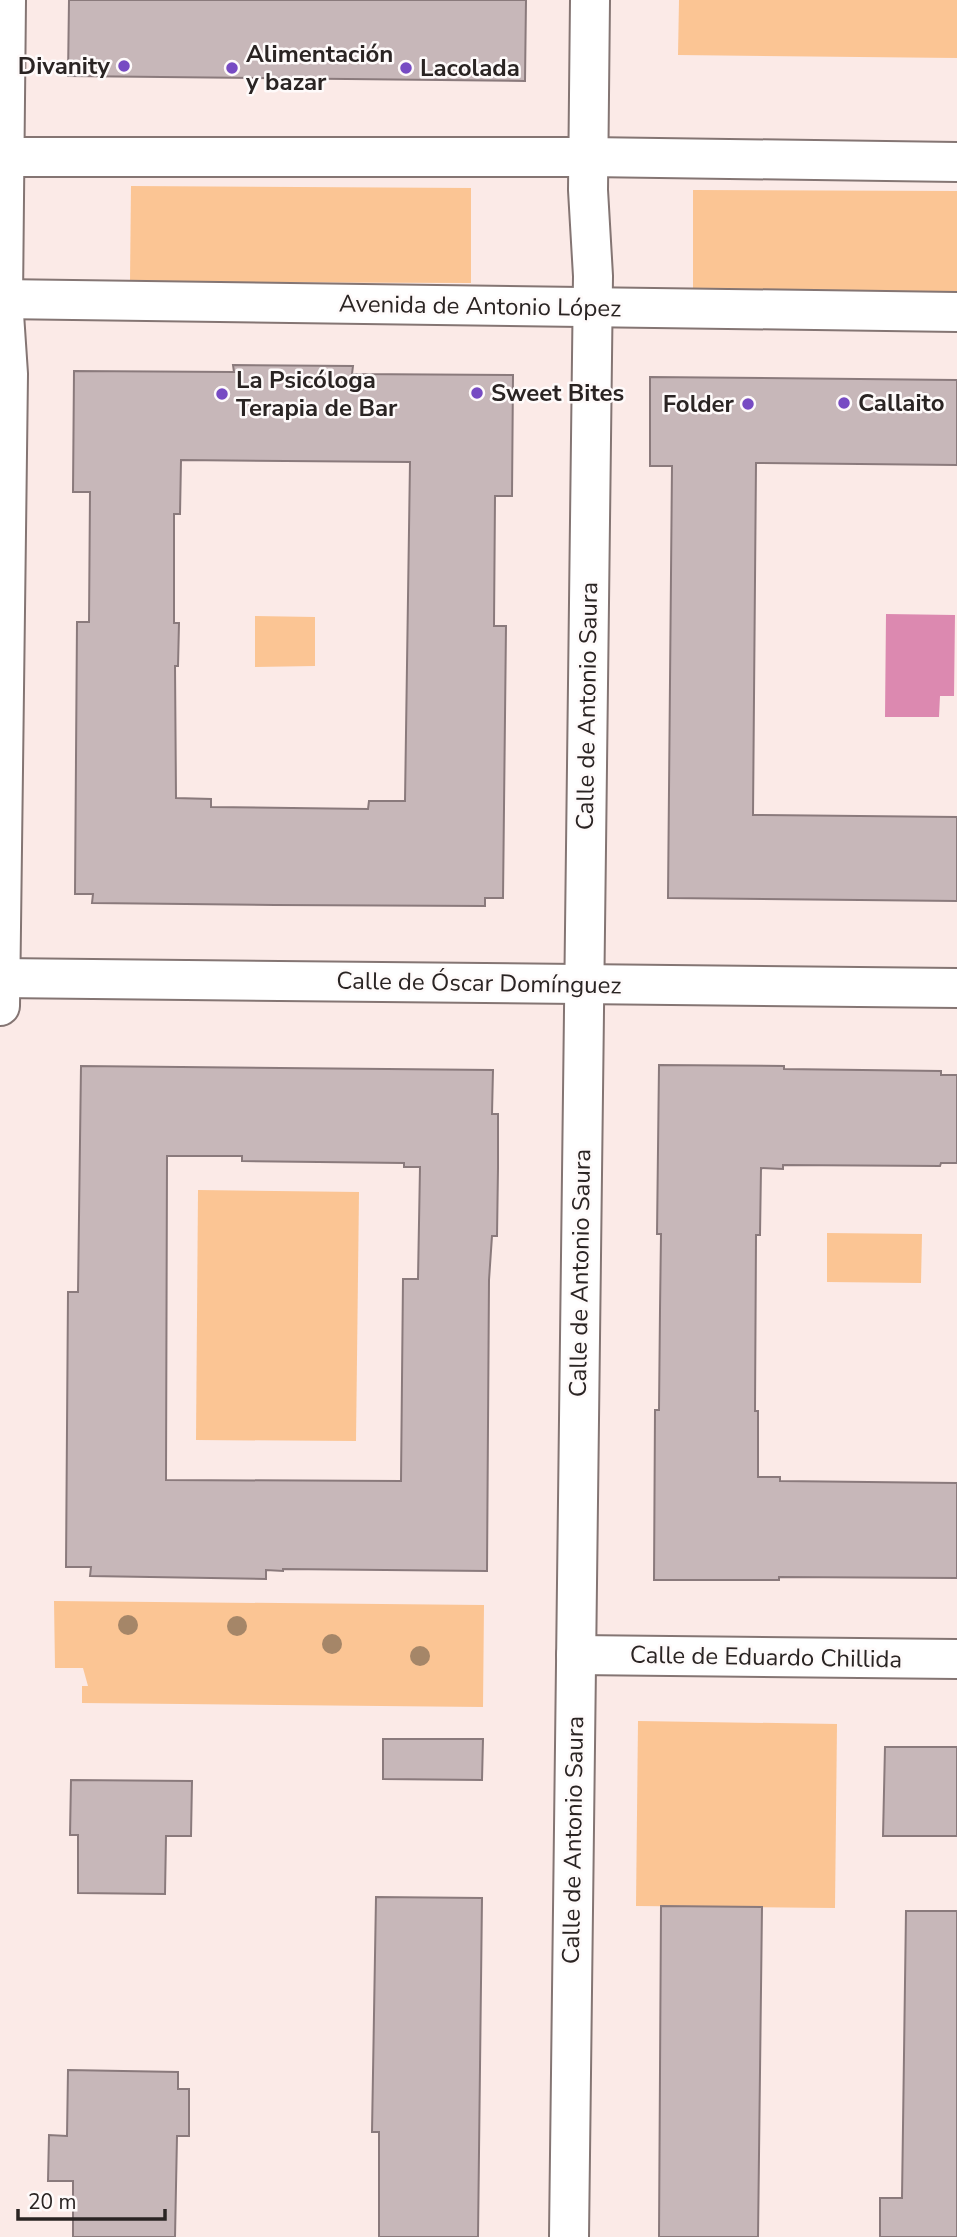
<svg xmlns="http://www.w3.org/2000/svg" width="957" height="2237" font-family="'Nunito Sans',sans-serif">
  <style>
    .green { fill: #fbc594 }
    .water { fill: #dc89b0 }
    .building { fill: #c7b7b9; stroke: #8a7a7c; stroke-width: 2; fill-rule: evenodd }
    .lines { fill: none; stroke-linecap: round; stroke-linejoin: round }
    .minor-casing { stroke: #847573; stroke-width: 42 }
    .minor { stroke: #fff; stroke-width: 38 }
    .tree { fill: #a58668 }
    .poi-dot { fill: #774bc3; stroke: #fefafa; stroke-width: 2.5 }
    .labels { text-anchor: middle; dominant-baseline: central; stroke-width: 5; stroke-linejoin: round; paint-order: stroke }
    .poi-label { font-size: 24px; font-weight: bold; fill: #2a2423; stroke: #fefafa; text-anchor: start }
    .street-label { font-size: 24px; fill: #2a2423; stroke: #fefafa }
  </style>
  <rect width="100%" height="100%" fill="#fbeae7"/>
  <g class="green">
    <polygon points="679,0 957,0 957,58 678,55"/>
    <polygon points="131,186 471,188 471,283 130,282"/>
    <polygon points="693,190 957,191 957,293 693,291"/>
    <polygon points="255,616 315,617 315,666 255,667"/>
    <polygon points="198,1190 359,1192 356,1441 196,1440"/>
    <polygon points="827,1233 922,1234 921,1283 827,1282"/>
    <polygon points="54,1601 484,1605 483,1707 82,1703 82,1686 88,1686 83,1668 55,1668"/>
    <polygon points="638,1721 837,1724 835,1908 636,1906"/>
  </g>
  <polygon class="water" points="886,614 955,615 954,696 940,696 939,717 885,717"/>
  <g class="building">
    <polygon points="69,0 526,0 525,81 68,76"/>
    <path d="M233,365l120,1 -1,8 161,1 -1,121h-17l-1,130h12l-3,272h-18v8l-210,-1 -183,-2 1,-9h-18l2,-272h12l1,-130h-17l1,-121 160,1zM181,460l229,2 -5,339h-36l-1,8 -157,-2v-8l-35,-1 -1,-132h3l1,-43h-5v-109h6z"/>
    <polygon points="650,377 957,380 957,465 756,463 753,815 957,817 957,901 668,898 672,466 650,466"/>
    <polygon points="659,1065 784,1066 784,1069 941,1071 941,1075 957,1075 957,1163 941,1163 940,1166 783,1165 783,1169 761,1168 760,1235 756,1235 755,1411 758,1411 758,1477 780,1477 780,1481 957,1483 957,1578 779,1577 779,1580 654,1580 655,1410 659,1410 660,1310 661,1234 657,1234"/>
    <path d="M81,1066l412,4 -1,44h6v54l-1,68h-5l-3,44 -2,291 -204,-2v2l-17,-1v9l-176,-3 1,-9h-25l2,-275h10zM167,1156h75v5l162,2v4h16l-2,112h-15l-2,202 -235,-1z"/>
    <polygon points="383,1739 483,1739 482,1780 383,1779"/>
    <polygon points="885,1747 957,1747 957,1836 883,1836"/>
    <polygon points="71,1780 192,1781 191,1836 166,1836 165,1894 78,1893 78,1835 70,1835"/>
    <polygon points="376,1897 482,1898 478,2237 379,2237 379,2132 372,2132"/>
    <polygon points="661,1906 762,1907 758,2237 659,2237"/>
    <polygon points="906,1911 957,1911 957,2237 880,2237 880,2198 902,2198"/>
    <polygon points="68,2070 178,2072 178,2089 189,2089 189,2136 177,2136 175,2237 73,2237 73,2181 48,2181 49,2135 67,2136"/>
  </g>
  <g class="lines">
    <g class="minor-casing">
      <g id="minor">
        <polyline points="0,157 589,157 957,162"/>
        <polyline points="0,299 957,312"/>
        <polyline points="0,978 957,988"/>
        <polyline points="0,1006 8,374 3,299 6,0"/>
        <polyline points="576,1655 957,1659"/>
        <polyline points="569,2237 593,276 588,190 590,0"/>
      </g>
    </g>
    <use href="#minor" class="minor"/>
  </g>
  <g class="tree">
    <circle cx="128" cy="1625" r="10"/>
    <circle cx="237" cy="1626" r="10"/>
    <circle cx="332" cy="1644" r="10"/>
    <circle cx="420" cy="1656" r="10"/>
  </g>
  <g class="poi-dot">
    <circle cx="124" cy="66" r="7"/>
    <circle cx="232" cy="68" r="7"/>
    <circle cx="406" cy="68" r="7"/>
    <circle cx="477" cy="393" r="7"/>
    <circle cx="222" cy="394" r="7"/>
    <circle cx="844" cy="403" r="7"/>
    <circle cx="748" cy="404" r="7"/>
  </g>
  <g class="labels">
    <g class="poi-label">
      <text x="246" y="54">Alimentación<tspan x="246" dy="28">y bazar</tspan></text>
      <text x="110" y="66" text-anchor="end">Divanity</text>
      <text x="420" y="68">Lacolada</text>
      <text x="236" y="380">La Psicóloga<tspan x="236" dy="28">Terapia de Bar</tspan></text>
      <text x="491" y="393">Sweet Bites</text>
      <text x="858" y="403">Callaito</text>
      <text x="734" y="404" text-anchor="end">Folder</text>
    </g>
    <g class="street-label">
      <text transform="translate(480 306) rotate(1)">Avenida de Antonio López</text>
      <text transform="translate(587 706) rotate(-89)">Calle de Antonio Saura</text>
      <text transform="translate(479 983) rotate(1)">Calle de Óscar Domínguez</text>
      <text transform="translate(580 1273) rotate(-89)">Calle de Antonio Saura</text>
      <text transform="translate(766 1657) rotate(1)">Calle de Eduardo Chillida</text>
      <text transform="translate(573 1840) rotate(-89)">Calle de Antonio Saura</text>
    </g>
  </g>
  <path d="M18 2209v10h147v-10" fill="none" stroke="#2a2423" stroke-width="3.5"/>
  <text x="28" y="2209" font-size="21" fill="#2a2423" stroke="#fefafa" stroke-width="5" paint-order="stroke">20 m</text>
</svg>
